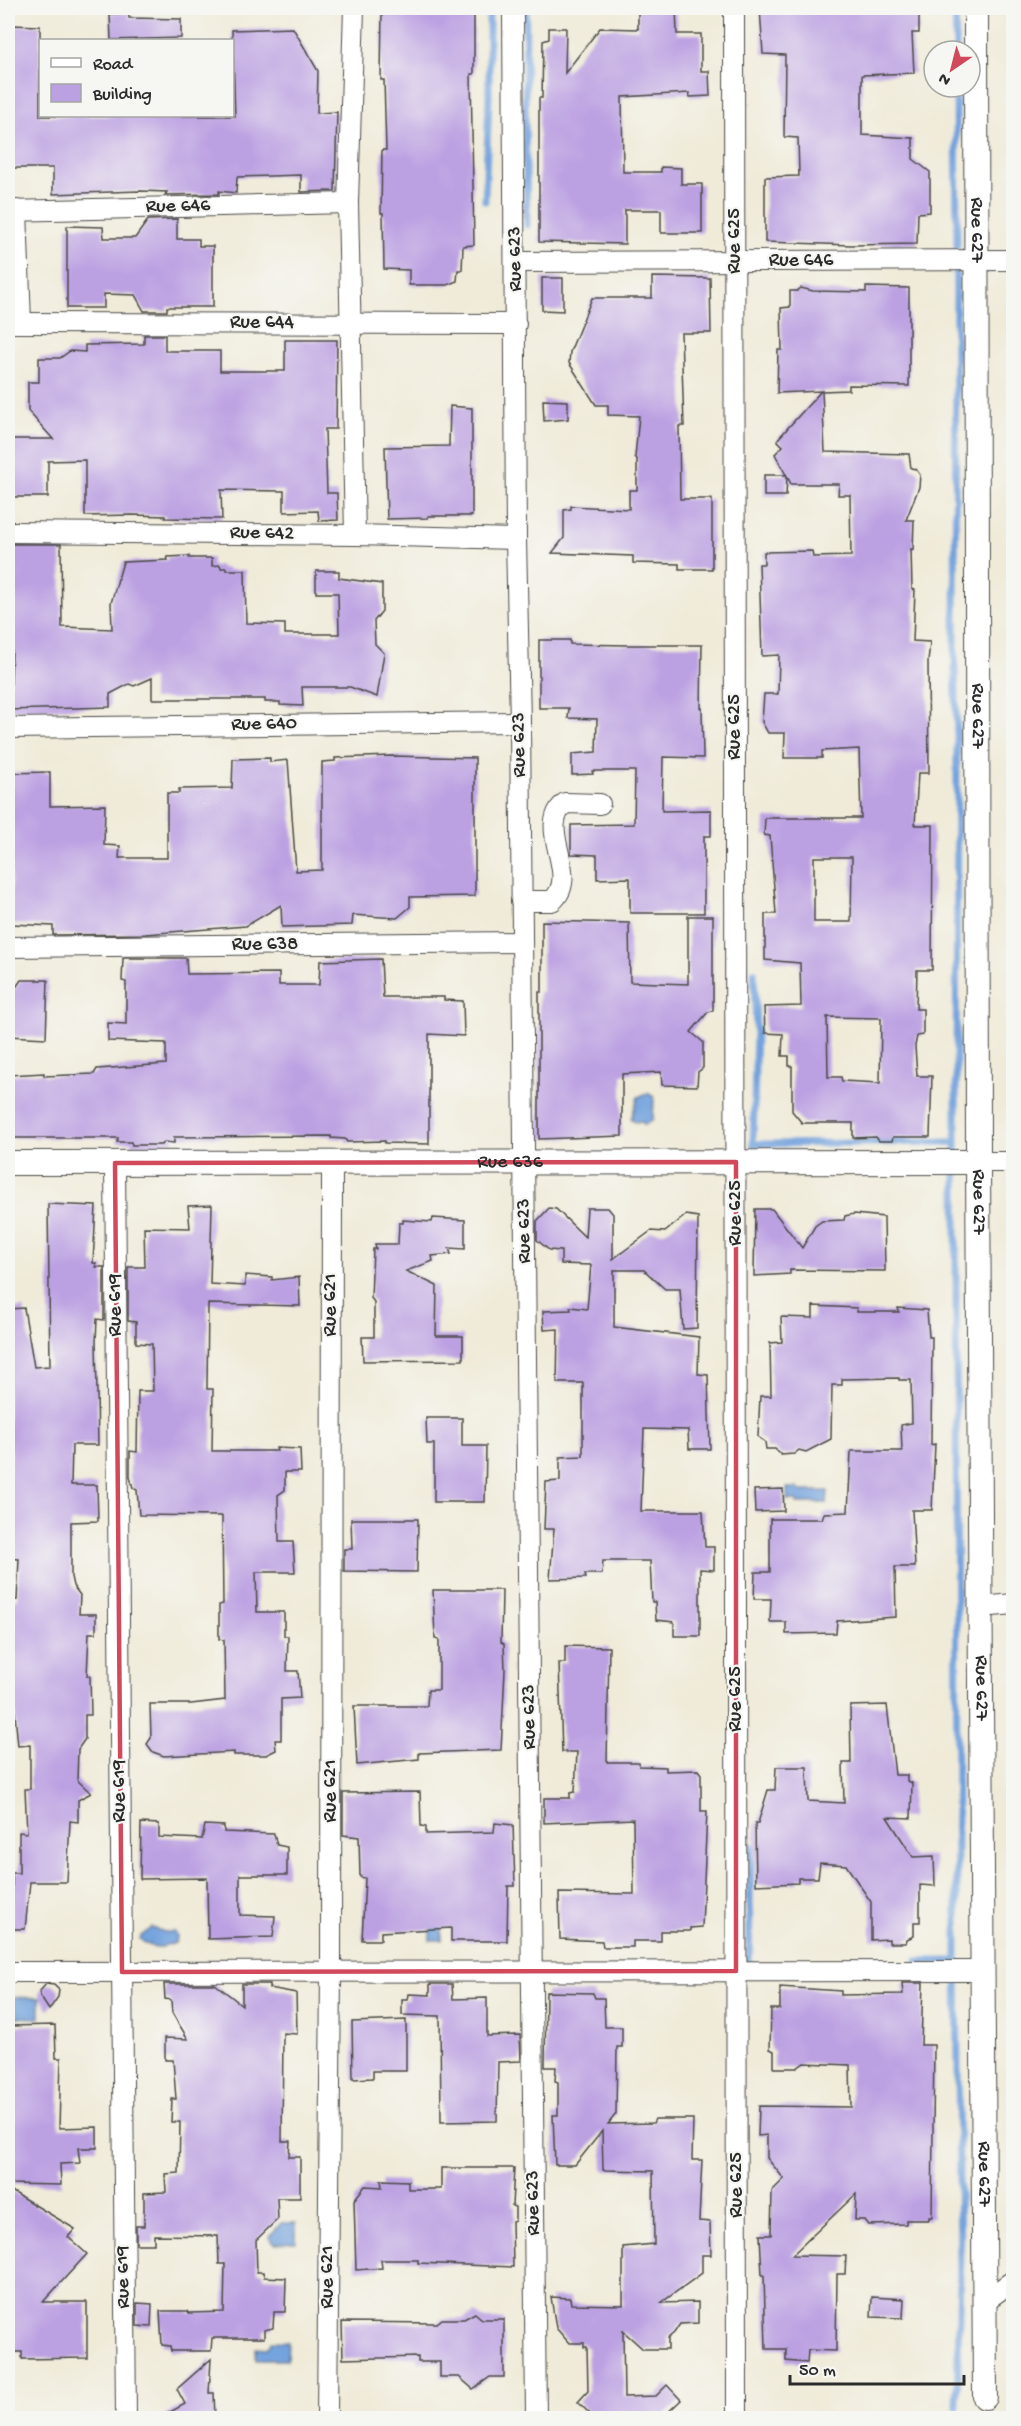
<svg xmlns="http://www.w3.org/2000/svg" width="1021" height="2426" font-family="'Gochi Hand',sans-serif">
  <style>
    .water { fill: #74a3dd; stroke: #506784; stroke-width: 1.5 }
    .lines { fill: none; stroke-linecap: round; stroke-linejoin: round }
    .stream { stroke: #74a3dd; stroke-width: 7 }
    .building { fill: #bca1e2; fill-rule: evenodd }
    .minor-casing { stroke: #494845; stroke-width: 22 }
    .tertiary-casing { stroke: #494845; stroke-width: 26 }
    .minor { stroke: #fff; stroke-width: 20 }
    .tertiary { stroke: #fff; stroke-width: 24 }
    .marked { fill: none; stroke: #d1495b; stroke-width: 4.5; stroke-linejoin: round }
    .labels { text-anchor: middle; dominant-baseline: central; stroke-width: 4.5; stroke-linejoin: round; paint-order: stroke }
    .street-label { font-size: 20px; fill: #2b2b2b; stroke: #f6f6f2 }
  </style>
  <rect width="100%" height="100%" fill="#f6f6f2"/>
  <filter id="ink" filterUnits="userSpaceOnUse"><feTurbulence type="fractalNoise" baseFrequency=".0167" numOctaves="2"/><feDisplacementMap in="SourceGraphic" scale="12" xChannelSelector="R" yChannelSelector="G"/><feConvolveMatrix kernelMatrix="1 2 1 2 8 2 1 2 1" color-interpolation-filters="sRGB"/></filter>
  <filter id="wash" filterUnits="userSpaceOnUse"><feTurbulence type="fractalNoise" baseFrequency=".008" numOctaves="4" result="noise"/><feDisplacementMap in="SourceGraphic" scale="24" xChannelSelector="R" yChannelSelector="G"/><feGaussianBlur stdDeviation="1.35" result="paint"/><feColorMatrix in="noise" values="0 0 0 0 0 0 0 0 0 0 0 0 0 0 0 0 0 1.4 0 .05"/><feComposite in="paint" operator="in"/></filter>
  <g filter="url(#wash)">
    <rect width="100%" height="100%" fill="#f0ebd9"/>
    <g class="water">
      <polygon points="647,1093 654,1097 653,1119 645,1125 641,1121 636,1122 631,1119 638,1097"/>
      <polygon points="787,1488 797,1488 800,1491 828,1491 827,1503 797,1503 797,1500 787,1500"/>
      <rect x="430" y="1917" width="12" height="23"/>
      <path d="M152,1928l13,4h10l2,5 -2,6c-13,6 -25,6 -35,-4l1,-3z"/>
      <polygon points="8,1997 40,1998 40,2018 8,2017"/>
      <polygon points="281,2223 296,2223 296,2242 275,2243 269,2237"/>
      <polygon points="272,2341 288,2342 287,2360 256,2360 256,2347 267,2348"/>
    </g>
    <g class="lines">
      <g class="stream">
        <polyline points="526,8 525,113 527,225"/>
        <polyline points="955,8 956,51"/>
        <polyline points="956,87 957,246"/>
        <polyline points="485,201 489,99 489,8"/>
        <polyline points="754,972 756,1030 753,1144 956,1142 957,1961 960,2271 957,2407"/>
        <polyline points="956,1142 957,733 955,669 956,270"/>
        <polyline points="751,1846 749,1965 753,1965"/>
        <polyline points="917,1961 957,1961"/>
      </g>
    </g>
    <g id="blocks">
      <g class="building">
        <polygon points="382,8 474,8 474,74 471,74 474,245 463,246 462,270 458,270 457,281 447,285 409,285 409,270 384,269 383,213 381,213 382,150 386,150 384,80 381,80"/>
        <polygon points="638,8 676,8 677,34 701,34 701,71 709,71 710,96 690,97 689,93 622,97 623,172 661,172 661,167 681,168 681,184 702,184 702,233 661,233 661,210 625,210 625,244 539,242 539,98 542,98 543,41 549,39 549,28 566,28 565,73 600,28 638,29"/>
        <polygon points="760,8 919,8 919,33 912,33 914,73 862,75 862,135 913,138 913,159 930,172 930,212 918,213 917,244 851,245 765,242 765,177 799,176 798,138 784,137 785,55 763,54"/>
        <polygon points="129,13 129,18 181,19 181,38 111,40 110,14"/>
        <polygon points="10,25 40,26 40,116 235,116 232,30 293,28 318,71 317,113 337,112 335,191 301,192 301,175 237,177 236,193 219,191 219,194 165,195 167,192 140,191 53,194 53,168 8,168"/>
        <polygon points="177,219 177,239 199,239 199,246 213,246 213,307 167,307 167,311 144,311 135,295 104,294 104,308 67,308 67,226 103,227 104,238 135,238 148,220"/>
        <polygon points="652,277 710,278 711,333 681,333 684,426 679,426 680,499 712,499 712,569 679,569 679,564 633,563 633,556 552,553 564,538 564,510 571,509 571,506 629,509 629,490 637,490 637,459 635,457 639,416 608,415 608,405 596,405 569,363 570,352 592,298 652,298"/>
        <polygon points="542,278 563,278 563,311 542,310"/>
        <path d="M866,287l43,1v98l-60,-1v5l-27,1 3,61 84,2 2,14 5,1 4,6 -1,12 -13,33h8l-1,30 -2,-1 1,40 3,1 -2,51 17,1 -2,20 1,111h-11l-3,52h18l-1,145h-15l-1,39h7v26l-6,1 -2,10 2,30h15l-2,61h-37l-1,4h-13l-3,-4 -23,1v-15h-51l-10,-12v-45h-3v-10h-7l1,-22 -18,-1 -1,-26 37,-1 -1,-43 -35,-3v-46h11l-6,-78 -6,-1 1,-17h96l-2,-69 -37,2v7h-38l1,-25h-17l-6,-11 2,-28h14l1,-39 -17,1 -3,-92h5v-12l48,-1 1,6 38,-1 -1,-61h-12l1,-11h-48l-4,-8 -1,20h-22v-21h22l-11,-21 8,-8 -6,-6 44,-49 -44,2 1,-43h4l-1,-42 9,-1v-16h7l4,-3 12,3 53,1zM814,857h38l-1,65h-37zM827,1017l54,1 -1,65 -38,-2 -1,-4h-13z"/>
        <polygon points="144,335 165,335 165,351 220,351 220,371 285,371 285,340 337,340 336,429 325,429 327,493 337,493 338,520 319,521 318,511 284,512 284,491 221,490 222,519 165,518 165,516 133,515 85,516 85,460 48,461 48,497 8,497 8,439 53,439 28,411 28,382 39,382 39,358 60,358 70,351 85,352 85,345 144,344"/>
        <polygon points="543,400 568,401 568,419 544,421"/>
        <polygon points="450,406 472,408 472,516 428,516 428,518 387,519 385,447 449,446"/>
        <polygon points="8,544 61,544 62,627 112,629 111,603 123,562 168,560 167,557 189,556 189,558 212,558 212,566 220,565 221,568 227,568 226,570 245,570 246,623 285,624 285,634 339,634 338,593 316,593 316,571 339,571 339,578 382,584 382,611 374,621 375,644 384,653 377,697 350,687 302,687 303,706 280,705 280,702 265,702 265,699 152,699 152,678 134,686 129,684 110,694 110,707 8,710 8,682 11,683 13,607 8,606"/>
        <polygon points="539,640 570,640 570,644 629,645 702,645 701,708 702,708 703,758 663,757 662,811 711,810 711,836 704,836 704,913 630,913 630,878 597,879 597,855 571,854 571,825 634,824 635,771 592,771 593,774 572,775 572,754 596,752 597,719 568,718 569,708 539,708"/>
        <polygon points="391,756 475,758 475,896 410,897 410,907 397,918 353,915 352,925 282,927 281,905 246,926 145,934 53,935 53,926 12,924 11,856 8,856 8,773 50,772 50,806 105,805 104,845 120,846 119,858 167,858 167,793 179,793 179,789 232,788 233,759 270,758 270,762 288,760 296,871 322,870 322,762 335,761 335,758"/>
        <polygon points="688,916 713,916 713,1011 708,1012 691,1032 703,1042 703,1068 698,1072 697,1086 662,1085 661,1072 622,1074 622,1136 539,1139 539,992 542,992 542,921 629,923 630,982 688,984"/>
        <polygon points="123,958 186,958 187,974 279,973 279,985 319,985 320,961 381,959 383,997 444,997 444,1000 463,1001 464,1036 429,1034 429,1144 385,1143 385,1141 347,1142 345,1139 331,1138 331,1136 174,1137 174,1143 164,1142 162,1145 132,1145 131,1142 117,1142 118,1138 8,1138 8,1075 44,1073 44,1076 94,1074 97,1069 166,1064 166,1043 108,1041 108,1023 126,1024 126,982 122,981"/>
        <polygon points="21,980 48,980 46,1038 8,1036 8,990 14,990"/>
        <polygon points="48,1204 96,1206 93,1263 96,1263 96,1267 104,1267 104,1320 97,1319 96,1341 98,1445 72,1445 71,1485 97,1485 98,1521 71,1522 71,1577 73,1586 80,1595 79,1614 96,1614 96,1633 89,1633 87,1676 90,1676 91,1715 85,1715 85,1739 78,1749 77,1780 91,1793 78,1800 78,1822 70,1821 67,1882 30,1882 25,1929 12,1929 12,1873 19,1873 19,1832 27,1833 25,1789 30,1789 30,1745 18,1746 13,1693 12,1620 8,1620 8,1600 17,1600 19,1559 8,1558 8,1491 11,1449 8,1449 8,1309 24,1308 34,1367 50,1366"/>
        <polygon points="212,1205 210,1284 245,1286 245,1275 272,1277 272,1280 299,1277 300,1306 208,1304 207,1389 213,1389 212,1451 277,1451 276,1448 300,1449 301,1472 285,1472 285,1490 278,1495 279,1542 293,1542 295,1572 256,1572 257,1612 284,1612 284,1636 288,1636 287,1671 298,1671 300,1698 281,1699 281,1740 275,1740 276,1750 266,1755 234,1755 234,1752 164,1756 153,1752 147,1744 151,1738 150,1704 191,1704 225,1700 224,1640 219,1639 219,1605 223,1604 222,1516 139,1515 137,1490 133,1488 130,1477 130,1451 137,1452 138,1391 153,1391 152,1344 136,1343 136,1322 128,1321 128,1267 145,1267 144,1227 190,1228 188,1206"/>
        <polygon points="549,1208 556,1209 585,1237 587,1208 608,1208 613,1214 613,1259 651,1231 665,1232 686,1215 698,1217 697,1328 683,1329 680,1289 665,1289 644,1270 614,1270 614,1327 699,1337 698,1374 708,1375 710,1449 689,1449 688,1430 644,1429 641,1511 703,1511 705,1547 714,1547 714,1570 700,1569 700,1636 674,1636 674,1622 656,1620 655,1602 652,1602 650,1561 603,1561 602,1574 585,1574 586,1578 550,1579 554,1529 544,1529 546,1482 560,1481 560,1457 583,1456 583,1383 557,1383 558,1329 544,1330 543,1311 571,1310 570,1307 587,1309 591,1265 561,1264 561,1251 549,1250 537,1240 537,1221"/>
        <polygon points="755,1209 772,1209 802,1248 815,1226 822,1221 844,1220 845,1216 854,1214 884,1217 885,1271 790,1270 790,1274 754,1276"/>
        <polygon points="433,1218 465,1220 465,1249 449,1248 451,1254 432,1256 433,1261 406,1271 437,1286 436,1336 463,1336 463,1360 363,1361 362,1337 374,1337 374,1302 371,1298 373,1249 376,1249 375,1244 398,1244 399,1223 403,1223 403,1220 432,1222"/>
        <polygon points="813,1306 857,1308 857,1312 899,1312 898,1308 927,1310 929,1337 932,1337 931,1445 935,1444 932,1510 912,1510 915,1567 895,1567 896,1617 837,1621 836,1633 786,1634 786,1622 770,1622 771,1599 754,1599 755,1572 770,1572 770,1519 822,1519 824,1513 848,1512 851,1451 902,1451 901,1425 912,1423 911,1380 899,1380 899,1378 842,1379 842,1385 832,1385 831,1439 806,1452 799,1450 794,1454 781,1455 775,1449 766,1449 765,1442 758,1437 760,1396 771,1396 770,1343 782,1342 781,1317 813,1318"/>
        <polygon points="426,1418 462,1418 462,1446 486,1446 485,1502 434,1502 434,1444 427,1444"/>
        <polygon points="783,1489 784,1511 755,1512 754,1490"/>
        <polygon points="351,1519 418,1519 417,1572 344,1571 344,1549 352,1549"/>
        <polygon points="433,1590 502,1590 501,1642 504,1644 505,1670 501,1750 419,1753 419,1759 357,1765 354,1706 427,1706 428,1690 439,1690 439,1639 435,1638"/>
        <polygon points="565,1646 609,1647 607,1762 639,1762 639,1766 666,1767 666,1771 698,1770 701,1774 701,1811 707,1811 702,1927 690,1928 690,1931 661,1931 661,1941 633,1941 633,1947 603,1947 602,1941 560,1939 559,1893 634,1894 633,1819 544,1823 544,1798 570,1798 570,1793 575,1792 577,1752 562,1752 559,1663 565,1663"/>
        <polygon points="887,1705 895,1775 907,1775 907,1781 912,1783 911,1818 887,1817 913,1857 934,1856 935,1886 920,1885 920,1922 914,1922 914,1936 907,1939 906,1943 889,1943 889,1939 871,1940 871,1902 846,1865 820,1863 818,1878 798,1878 798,1883 756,1885 755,1823 758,1823 768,1790 775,1790 776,1767 807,1767 808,1801 844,1803 843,1763 851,1763 850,1706"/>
        <polygon points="420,1792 421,1826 426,1827 426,1834 494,1832 495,1823 513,1825 515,1886 508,1886 507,1941 451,1941 451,1928 381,1932 381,1940 362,1940 365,1878 360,1877 359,1837 343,1835 343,1793"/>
        <polygon points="141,1823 159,1824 159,1837 202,1839 205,1825 224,1826 224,1832 274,1834 277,1845 287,1847 287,1875 240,1875 240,1915 275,1916 273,1937 208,1939 207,1878 140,1879"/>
        <polygon points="902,1983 923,1983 921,2045 934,2045 932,2217 929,2217 929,2220 906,2220 906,2224 868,2225 864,2220 855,2220 856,2194 792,2255 846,2256 845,2274 837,2274 836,2351 808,2350 807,2363 786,2361 786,2349 766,2349 764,2275 762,2275 760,2235 771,2235 772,2191 784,2179 767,2158 767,2135 758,2136 759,2106 851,2107 850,2065 804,2063 797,2068 774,2068 774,2051 770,2049 771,2009 780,2009 780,1987 841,1991 841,1995 903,1994"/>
        <polygon points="46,1984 54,1985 59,1990 58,1997 49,2010 40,1996 40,1991"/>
        <polygon points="164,1984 215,1984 242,2005 242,1984 269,1984 269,1988 296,1993 297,2034 283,2033 282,2141 290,2141 289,2157 300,2157 300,2198 277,2198 278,2219 256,2240 257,2272 263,2272 264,2277 286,2278 285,2312 274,2312 273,2328 264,2330 264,2338 212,2338 211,2351 171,2351 170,2346 162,2345 160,2311 188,2311 189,2313 224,2312 225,2264 219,2264 218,2236 154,2235 154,2244 136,2244 136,2226 144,2226 144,2193 166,2192 165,2174 179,2173 180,2122 171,2122 172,2099 176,2099 173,2060 165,2060 165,2038 188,2039 172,2013 171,2000 165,1999"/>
        <polygon points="430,1984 452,1984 453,1999 487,1998 487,2036 520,2035 521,2061 498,2062 497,2121 441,2122 440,2016 402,2015 402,2000 408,2000 409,1994 430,1995"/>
        <polygon points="546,1992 593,1993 595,1998 604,1998 605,2027 622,2027 622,2047 617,2047 616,2114 608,2124 653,2123 655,2119 693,2119 692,2160 702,2160 699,2221 710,2222 711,2255 702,2255 702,2273 661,2303 698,2302 698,2323 680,2324 674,2333 668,2338 668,2349 643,2349 623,2331 624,2397 656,2396 667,2385 681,2400 662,2418 594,2418 578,2402 588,2391 587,2347 584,2347 584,2343 569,2343 556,2328 551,2297 570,2298 571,2304 623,2305 623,2247 654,2244 653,2171 603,2170 602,2131 575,2165 555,2165 553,2115 558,2115 558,2082 555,2081 556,2067 545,2067"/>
        <polygon points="406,2020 406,2071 373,2071 373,2078 353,2079 352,2022"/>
        <polygon points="55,2025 56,2058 61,2058 59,2128 97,2127 97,2148 78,2148 80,2163 60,2164 61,2185 8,2184 8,2026"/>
        <polygon points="441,2168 514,2168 512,2206 515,2207 515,2221 512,2222 513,2267 418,2263 418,2260 381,2260 382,2268 356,2270 354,2200 365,2186 382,2187 381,2180 408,2181 408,2189 441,2189"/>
        <polygon points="8,2189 75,2229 68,2237 87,2254 43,2302 87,2302 87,2358 22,2359 22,2352 8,2352"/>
        <polygon points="872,2297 904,2299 903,2318 871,2317"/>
        <polygon points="137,2303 152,2304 151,2327 137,2326"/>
        <polygon points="475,2313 482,2319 504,2319 504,2377 490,2377 473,2389 459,2377 440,2377 440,2362 418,2362 418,2357 343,2359 342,2322 437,2323 442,2319 464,2319"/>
        <polygon points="211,2359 209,2393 214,2393 215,2418 159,2418 185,2404 177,2389"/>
      </g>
    </g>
  </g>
  <g filter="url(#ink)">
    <use href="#blocks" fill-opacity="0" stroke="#494845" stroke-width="1.5"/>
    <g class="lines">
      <g class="minor-casing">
        <g id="minor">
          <polyline points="354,8 348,203 355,535"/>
          <polyline points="513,8 516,539 520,722 536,2418"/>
          <polyline points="734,8 737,2418"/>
          <polyline points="17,210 21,323"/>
          <polyline points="8,211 348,203"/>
          <polyline points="516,262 1014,260"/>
          <polyline points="8,323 516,324"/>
          <polyline points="8,532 355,535 516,539"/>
          <polyline points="8,728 520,722"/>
          <path d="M521,901h31c30,-26 -17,-72 13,-98l35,1"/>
          <polyline points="8,947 522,942"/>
          <polyline points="978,1162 1014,1162"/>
          <polyline points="115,1163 126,2418"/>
          <polyline points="981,1607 1014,1604"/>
          <polyline points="8,1972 983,1971"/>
          <polyline points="985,2301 1014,2280"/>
          <polyline points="327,2418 331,1972 332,1163"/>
        </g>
      </g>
      <g class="tertiary-casing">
        <g id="tertiary">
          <path id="s1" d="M976,8l2,1154 7,1235"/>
          <path id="s2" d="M8,1163l970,-1"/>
        </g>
      </g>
      <use href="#minor" class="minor"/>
      <use href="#tertiary" class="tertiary"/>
    </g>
  </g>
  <path class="marked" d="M736,1162v809l-614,1 -7,-809z"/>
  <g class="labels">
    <g class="street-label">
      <text transform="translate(178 207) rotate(-1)">Rue 646</text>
      <text stroke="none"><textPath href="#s1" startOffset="222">Rue 627</textPath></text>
      <text transform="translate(735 241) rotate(-90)">Rue 625</text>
      <text transform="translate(516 259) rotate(-91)">Rue 623</text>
      <text x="801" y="261">Rue 646</text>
      <text x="262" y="323">Rue 644</text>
      <text transform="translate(262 534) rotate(1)">Rue 642</text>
      <text stroke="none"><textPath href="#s1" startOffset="708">Rue 627</textPath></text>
      <text transform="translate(264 725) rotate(-1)">Rue 640</text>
      <text transform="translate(735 727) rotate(-90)">Rue 625</text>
      <text transform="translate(520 745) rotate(-91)">Rue 623</text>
      <text x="265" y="945">Rue 638</text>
      <text stroke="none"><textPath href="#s2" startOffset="502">Rue 636</textPath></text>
      <text stroke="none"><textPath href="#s1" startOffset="1194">Rue 627</textPath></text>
      <text transform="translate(736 1213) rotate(-90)">Rue 625</text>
      <text transform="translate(525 1231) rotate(-91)">Rue 623</text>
      <text transform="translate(116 1305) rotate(-90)">Rue 619</text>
      <text transform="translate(331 1305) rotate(-90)">Rue 621</text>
      <text stroke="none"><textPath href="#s1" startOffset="1680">Rue 627</textPath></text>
      <text transform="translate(736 1699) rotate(-90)">Rue 625</text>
      <text transform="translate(530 1717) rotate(-91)">Rue 623</text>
      <text transform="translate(120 1791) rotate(-90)">Rue 619</text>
      <text transform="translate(331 1791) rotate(-90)">Rue 621</text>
      <text stroke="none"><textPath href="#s1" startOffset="2166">Rue 627</textPath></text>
      <text transform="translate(737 2185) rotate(-90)">Rue 625</text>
      <text transform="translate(534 2203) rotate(-91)">Rue 623</text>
      <text transform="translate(124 2277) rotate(-91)">Rue 619</text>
      <text transform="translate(328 2277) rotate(-90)">Rue 621</text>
    </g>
  </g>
  <rect width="1021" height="2426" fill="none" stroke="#f6f6f2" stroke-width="30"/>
  <rect x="39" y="39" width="195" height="78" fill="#f6f6f2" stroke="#a5a5a2" stroke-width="1.5"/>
  <rect x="51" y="58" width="30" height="9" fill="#ffffff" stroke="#a5a5a2" stroke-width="1.5"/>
  <text x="93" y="69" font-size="18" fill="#2b2b2b">Road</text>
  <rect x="51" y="84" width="30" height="18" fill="#bca1e2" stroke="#a5a5a2" stroke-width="1.5"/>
  <text x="93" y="99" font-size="18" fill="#2b2b2b">Building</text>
  <g transform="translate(952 69) rotate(215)"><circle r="28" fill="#f6f6f2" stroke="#a5a5a2" stroke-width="1.5"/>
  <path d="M0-4.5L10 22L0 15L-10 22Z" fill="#d1495b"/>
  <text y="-9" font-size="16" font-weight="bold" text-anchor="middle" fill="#2b2b2b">N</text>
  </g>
  <path d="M790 2375v9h174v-9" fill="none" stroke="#2b2b2b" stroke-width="3"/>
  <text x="799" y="2375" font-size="18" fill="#2b2b2b" stroke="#f6f6f2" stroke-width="4.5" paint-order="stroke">50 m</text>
</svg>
